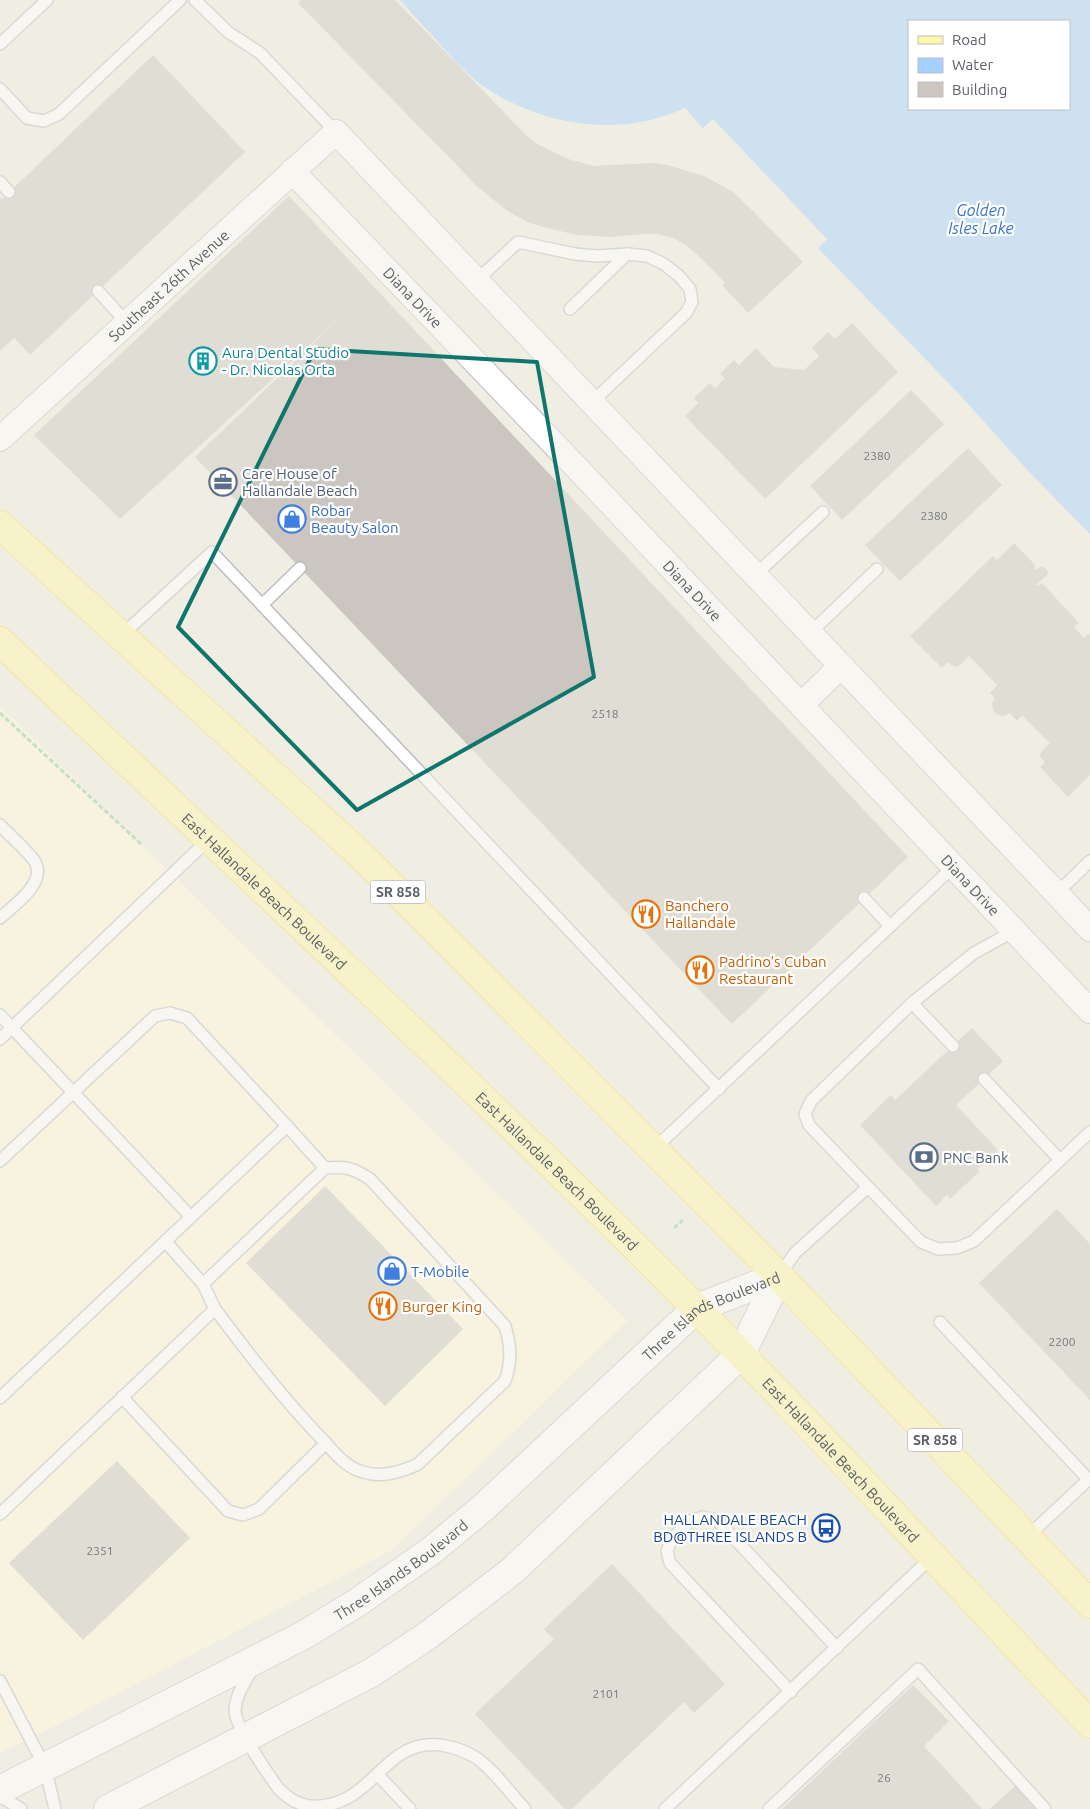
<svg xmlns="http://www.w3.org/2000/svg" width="1090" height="1809" font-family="Ubuntu,sans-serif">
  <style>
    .commercial { fill: #fff9d9 }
    .water { fill: #a4d1ff; fill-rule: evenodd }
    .building { fill: #cbc7c0 }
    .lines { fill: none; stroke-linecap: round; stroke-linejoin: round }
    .service-casing { stroke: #bbbdc4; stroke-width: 14 }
    .minor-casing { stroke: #bbbdc4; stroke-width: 26 }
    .tertiary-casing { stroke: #bbbdc4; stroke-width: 30 }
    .primary-casing { stroke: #fdd84f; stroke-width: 30 }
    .path { stroke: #96caa8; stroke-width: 3; stroke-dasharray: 5 2.5; stroke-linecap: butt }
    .service { stroke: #fff; stroke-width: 11 }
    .minor { stroke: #fff; stroke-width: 24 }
    .tertiary { stroke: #fff; stroke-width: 28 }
    .primary { stroke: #fff7a9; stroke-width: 28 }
    .marked { fill: none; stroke: #0f766e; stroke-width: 4; stroke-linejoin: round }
    .labels { text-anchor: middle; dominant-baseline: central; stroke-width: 4.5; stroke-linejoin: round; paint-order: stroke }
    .number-label { font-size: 12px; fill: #77797c }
    .shield { fill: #fff; stroke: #8c8f94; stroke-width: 1 }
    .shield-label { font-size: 14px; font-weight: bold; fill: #5b5f66 }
    .street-label { font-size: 15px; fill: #5b5f66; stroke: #fff }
    .culture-label { font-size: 15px; fill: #0d838f; stroke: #fff; text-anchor: start }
    .service-label { font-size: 15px; fill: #4e5e75; stroke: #fff; text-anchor: start }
    .shop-label { font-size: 15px; fill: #366cbe; stroke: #fff; text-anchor: start }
    .food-label { font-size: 15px; fill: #c56008; stroke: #fff; text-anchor: start }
    .transit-label { font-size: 15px; fill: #164399; stroke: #fff; text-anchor: end }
    .water-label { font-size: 16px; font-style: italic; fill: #3a74c4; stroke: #fff }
  </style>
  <rect width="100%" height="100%" fill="#f0eee3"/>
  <polygon class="commercial" points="0,706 627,1321 392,1550 65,1721 0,1753"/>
  <path class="water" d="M400,0h690v534l-61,-62 -69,-77 -142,-147 9,-9 -114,-120 -10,9 -18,-20c-67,31 -147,18 -206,-25 -12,-9 -23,-21 -33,-32 -15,-17 -31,-34 -46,-51zM1069,21v88h-160v-88z"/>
  <g class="building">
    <polygon points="301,0 395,0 527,136 539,145 568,159 594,166 653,163 668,165 704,176 732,191 754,212 803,262 748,313 722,285 725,283 701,258 686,245 673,238 659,234 643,234 612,237 577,235 543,227 527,222 506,210 477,186 298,3"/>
    <polygon points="153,55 245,152 30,355 14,338 0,351 0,197 2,199"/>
    <polygon points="289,196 908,857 732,1024 195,457 348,310 120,519 34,435"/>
    <polygon points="852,323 898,372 765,499 685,416 698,403 694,398 710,383 715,388 725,378 720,374 734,360 739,365 756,348 774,367 804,370 819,356 812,348 828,332 835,339"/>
    <polygon points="911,390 944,424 842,520 810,486"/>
    <polygon points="968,448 1002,485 900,581 865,545"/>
    <polygon points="1014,543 1036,566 1034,568 1036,570 1042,566 1048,571 1047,575 1037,584 1038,586 1042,583 1079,623 1074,627 1084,638 1089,633 1090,635 1090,775 1068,797 1040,767 1045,762 1040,757 1041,752 1050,743 1022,715 1017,721 1010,713 1004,716 998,715 993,711 992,703 995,698 990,693 997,685 969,656 958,667 953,666 948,662 942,668 910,636 993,556 997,560"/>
    <polygon points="972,1028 1003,1061 956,1105 998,1150 977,1169 980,1171 950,1199 947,1195 936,1206 860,1125 891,1095 895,1100"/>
    <polygon points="325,1186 463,1329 385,1406 246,1263"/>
    <polygon points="1057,1209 1090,1244 1090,1400 979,1283"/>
    <polygon points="117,1461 190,1538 83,1640 9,1563"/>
    <polygon points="612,1564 725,1684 694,1713 684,1702 572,1809 565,1809 475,1714 554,1639 544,1629"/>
    <polygon points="913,1685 949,1721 924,1746 982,1809 782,1809"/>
    <polygon points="1016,1785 1037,1809 990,1809"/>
  </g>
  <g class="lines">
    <g class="service-casing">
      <g id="service">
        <polyline points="195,0 228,32 260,53 336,132"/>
        <polyline points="0,44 47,0"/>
        <polyline points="0,89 27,118 44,121 59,114 180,0"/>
        <polyline points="0,182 9,192"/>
        <polyline points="476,281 518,242 575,254 597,256 627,254 647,256 664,264 679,276 690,289 692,302 686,313 591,403"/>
        <polyline points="98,291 127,323"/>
        <polyline points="570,309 627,254"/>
        <polyline points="754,576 823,512"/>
        <polyline points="262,605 300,568"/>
        <polyline points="809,634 877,569"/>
        <polyline points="121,636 212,552 719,1089"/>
        <path d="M0,825c8,9 31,29 35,37 12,21 -22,44 -35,56"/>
        <polyline points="1056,894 1090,861"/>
        <polyline points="864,898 890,926"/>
        <polyline points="912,1003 953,1046"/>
        <polyline points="0,1015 191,1217"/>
        <polyline points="0,1039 209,839"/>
        <polyline points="984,1079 1060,1160"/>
        <polyline points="654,1149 954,866"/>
        <polyline points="0,1161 155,1016 170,1013 187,1018 287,1126 0,1398"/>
        <polyline points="868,1187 809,1125 805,1114 811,1101 912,1003 974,953 1014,931"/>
        <polyline points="165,1241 203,1284 325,1168"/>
        <polyline points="779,1276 795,1253 868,1187 921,1242 938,1249 957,1248 974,1241 1090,1132"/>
        <path d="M215,1309c33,44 66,87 104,127 13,13 25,31 44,36 17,6 39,0 55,-8l87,-83c7,-20 6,-35 0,-55l-135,-147c-17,-11 -25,-13 -45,-11l-38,-42"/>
        <polyline points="940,1322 1090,1481"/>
        <polyline points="122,1397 228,1511 243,1515 259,1509 326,1443"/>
        <polyline points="0,1514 215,1309 203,1284"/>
        <polyline points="1027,1537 1088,1480"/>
        <path d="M253,1668c-8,14 -17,26 -18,42 -1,15 33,64 43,78 11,12 26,20 43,18 46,-5 59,-48 95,-59 19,-6 42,0 59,10 18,12 35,36 50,52"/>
        <polyline points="0,1681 45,1767 55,1809"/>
        <polyline points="791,1692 670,1563 667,1551 672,1538 691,1521 703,1517 717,1520 837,1648"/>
        <polyline points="378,1775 410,1809"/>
        <polyline points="0,1796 21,1809"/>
        <polyline points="665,1809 932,1557"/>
        <polyline points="769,1809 918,1669 1045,1809"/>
      </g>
    </g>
    <g class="minor-casing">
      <g id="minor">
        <path id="s1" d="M292,171l284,296 514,544"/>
        <path id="s2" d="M0,439l336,-307 754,797"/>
        <polyline points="801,705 840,667"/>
      </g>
    </g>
    <g class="tertiary-casing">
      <g id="tertiary">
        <path id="s3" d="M0,1790l304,-155 51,-31 76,-53 53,-44 213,-199 82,-32"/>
        <polyline points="108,1809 371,1673 427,1636 512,1571 741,1354 779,1276"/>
      </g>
    </g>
    <g class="primary-casing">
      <g id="primary">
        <polyline points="0,525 365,859 779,1276 1090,1604"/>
        <path id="s4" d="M0,641c201,192 406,380 604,575 167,164 325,338 486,508"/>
      </g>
    </g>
    <g class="path">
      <polyline points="0,713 142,845"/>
      <polyline points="674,1228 683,1220"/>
    </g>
    <use href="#service" class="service"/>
    <use href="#minor" class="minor"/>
    <use href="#tertiary" class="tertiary"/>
    <use href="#primary" class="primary"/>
  </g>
  <path d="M0 0H1090V1809H0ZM315,349l222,13 57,315 -237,133 -179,-183z" fill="#f0eee3" fill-opacity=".55" fill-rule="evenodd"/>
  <path class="marked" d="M315,349l222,13 57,315 -237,133 -179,-183z"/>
  <defs>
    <g id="building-ring" transform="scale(1.4375)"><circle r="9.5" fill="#fff" stroke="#0f9aa8" stroke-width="1.5"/><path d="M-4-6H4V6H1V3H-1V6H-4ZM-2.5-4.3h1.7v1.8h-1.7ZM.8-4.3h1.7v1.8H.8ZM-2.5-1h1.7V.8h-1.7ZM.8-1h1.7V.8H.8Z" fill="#0f9aa8"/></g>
    <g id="office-ring" transform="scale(1.4375)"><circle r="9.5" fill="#fff" stroke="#5c6f8a" stroke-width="1.5"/><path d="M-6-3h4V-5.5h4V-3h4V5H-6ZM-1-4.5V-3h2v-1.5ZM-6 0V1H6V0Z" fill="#5c6f8a"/></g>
    <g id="shop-ring" transform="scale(1.4375)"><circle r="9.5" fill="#fff" stroke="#3f7fe0" stroke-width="1.5"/><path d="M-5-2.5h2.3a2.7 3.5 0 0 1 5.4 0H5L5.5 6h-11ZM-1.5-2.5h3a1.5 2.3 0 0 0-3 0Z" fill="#3f7fe0"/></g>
    <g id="restaurant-ring" transform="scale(1.4375)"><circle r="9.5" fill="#fff" stroke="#e8710a" stroke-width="1.5"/><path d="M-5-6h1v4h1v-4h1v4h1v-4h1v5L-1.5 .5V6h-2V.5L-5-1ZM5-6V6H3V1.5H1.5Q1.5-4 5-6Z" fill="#e8710a"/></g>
    <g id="bank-ring" transform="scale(1.4375)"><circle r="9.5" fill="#fff" stroke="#5c6f8a" stroke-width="1.5"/><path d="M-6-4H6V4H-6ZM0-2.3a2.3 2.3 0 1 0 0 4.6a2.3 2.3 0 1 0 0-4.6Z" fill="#5c6f8a"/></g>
    <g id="bus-ring" transform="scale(1.4375)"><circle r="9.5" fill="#fff" stroke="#1a4fb4" stroke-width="1.5"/><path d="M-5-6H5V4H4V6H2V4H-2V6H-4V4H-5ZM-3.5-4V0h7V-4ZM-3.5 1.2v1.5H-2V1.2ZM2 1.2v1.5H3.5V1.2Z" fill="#1a4fb4"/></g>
  </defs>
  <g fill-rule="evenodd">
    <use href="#building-ring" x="203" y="361"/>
    <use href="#office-ring" x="223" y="482"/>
    <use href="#shop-ring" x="292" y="519"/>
    <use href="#restaurant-ring" x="646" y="914"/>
    <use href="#restaurant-ring" x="700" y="970"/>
    <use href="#bank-ring" x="924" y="1157"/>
    <use href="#shop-ring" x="392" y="1271"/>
    <use href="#restaurant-ring" x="383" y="1306"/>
    <use href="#bus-ring" x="826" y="1528"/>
  </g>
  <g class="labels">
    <g class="number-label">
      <text x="877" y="455">2380</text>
      <text x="934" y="515">2380</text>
      <text x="605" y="713">2518</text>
      <text x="1062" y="1341">2200</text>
      <text x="100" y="1550">2351</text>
      <text x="606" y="1693">2101</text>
      <text x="884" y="1777">26</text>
    </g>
    <g class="shield">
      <rect x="370.5" y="880.5" width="55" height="23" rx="4"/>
      <rect x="907.5" y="1428.5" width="55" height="23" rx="4"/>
    </g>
    <g class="shield-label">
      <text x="398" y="892">SR 858</text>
      <text x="935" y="1440">SR 858</text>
    </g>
    <g class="street-label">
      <text stroke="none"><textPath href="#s2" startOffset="228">Southeast 26th Avenue</textPath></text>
      <text stroke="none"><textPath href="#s1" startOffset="175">Diana Drive</textPath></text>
      <text stroke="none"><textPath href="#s1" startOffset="580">Diana Drive</textPath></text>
      <text stroke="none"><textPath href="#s1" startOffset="985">Diana Drive</textPath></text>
      <text stroke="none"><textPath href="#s4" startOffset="364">East Hallandale Beach Boulevard</textPath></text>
      <text stroke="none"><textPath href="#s4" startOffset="769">East Hallandale Beach Boulevard</textPath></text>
      <text stroke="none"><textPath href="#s3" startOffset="862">Three Islands Boulevard</textPath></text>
      <text stroke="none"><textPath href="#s4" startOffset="1174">East Hallandale Beach Boulevard</textPath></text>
      <text stroke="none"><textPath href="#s3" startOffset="458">Three Islands Boulevard</textPath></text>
    </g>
    <g class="culture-label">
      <text x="222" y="352">Aura Dental Studio<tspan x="222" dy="17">- Dr. Nicolas Orta</tspan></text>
    </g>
    <g class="service-label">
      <text x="242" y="473">Care House of<tspan x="242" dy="17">Hallandale Beach</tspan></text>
      <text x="943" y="1157">PNC Bank</text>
    </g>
    <g class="shop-label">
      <text x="311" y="510">Robar<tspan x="311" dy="17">Beauty Salon</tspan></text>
      <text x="411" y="1271">T-Mobile</text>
    </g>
    <g class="food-label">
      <text x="665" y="905">Banchero<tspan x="665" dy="17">Hallandale</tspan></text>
      <text x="719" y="961">Padrino’s Cuban<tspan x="719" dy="17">Restaurant</tspan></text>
      <text x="402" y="1306">Burger King</text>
    </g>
    <g class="transit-label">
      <text x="807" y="1519">HALLANDALE BEACH<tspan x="807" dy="17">BD@THREE ISLANDS B</tspan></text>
    </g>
    <g class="water-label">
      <text x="981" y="210">Golden<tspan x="981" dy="18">Isles Lake</tspan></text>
    </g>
  </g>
  <rect x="908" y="20" width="162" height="90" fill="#ffffff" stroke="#bdbfc2"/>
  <rect x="918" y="36" width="25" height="8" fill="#fff7a9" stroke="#bdbfc2"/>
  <text x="952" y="45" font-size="15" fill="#5b5f66">Road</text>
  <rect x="918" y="58" width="25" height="15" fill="#a4d1ff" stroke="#bdbfc2"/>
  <text x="952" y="70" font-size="15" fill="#5b5f66">Water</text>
  <rect x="918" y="82" width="25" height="15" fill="#cbc7c0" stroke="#bdbfc2"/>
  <text x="952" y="95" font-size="15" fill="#5b5f66">Building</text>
</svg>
